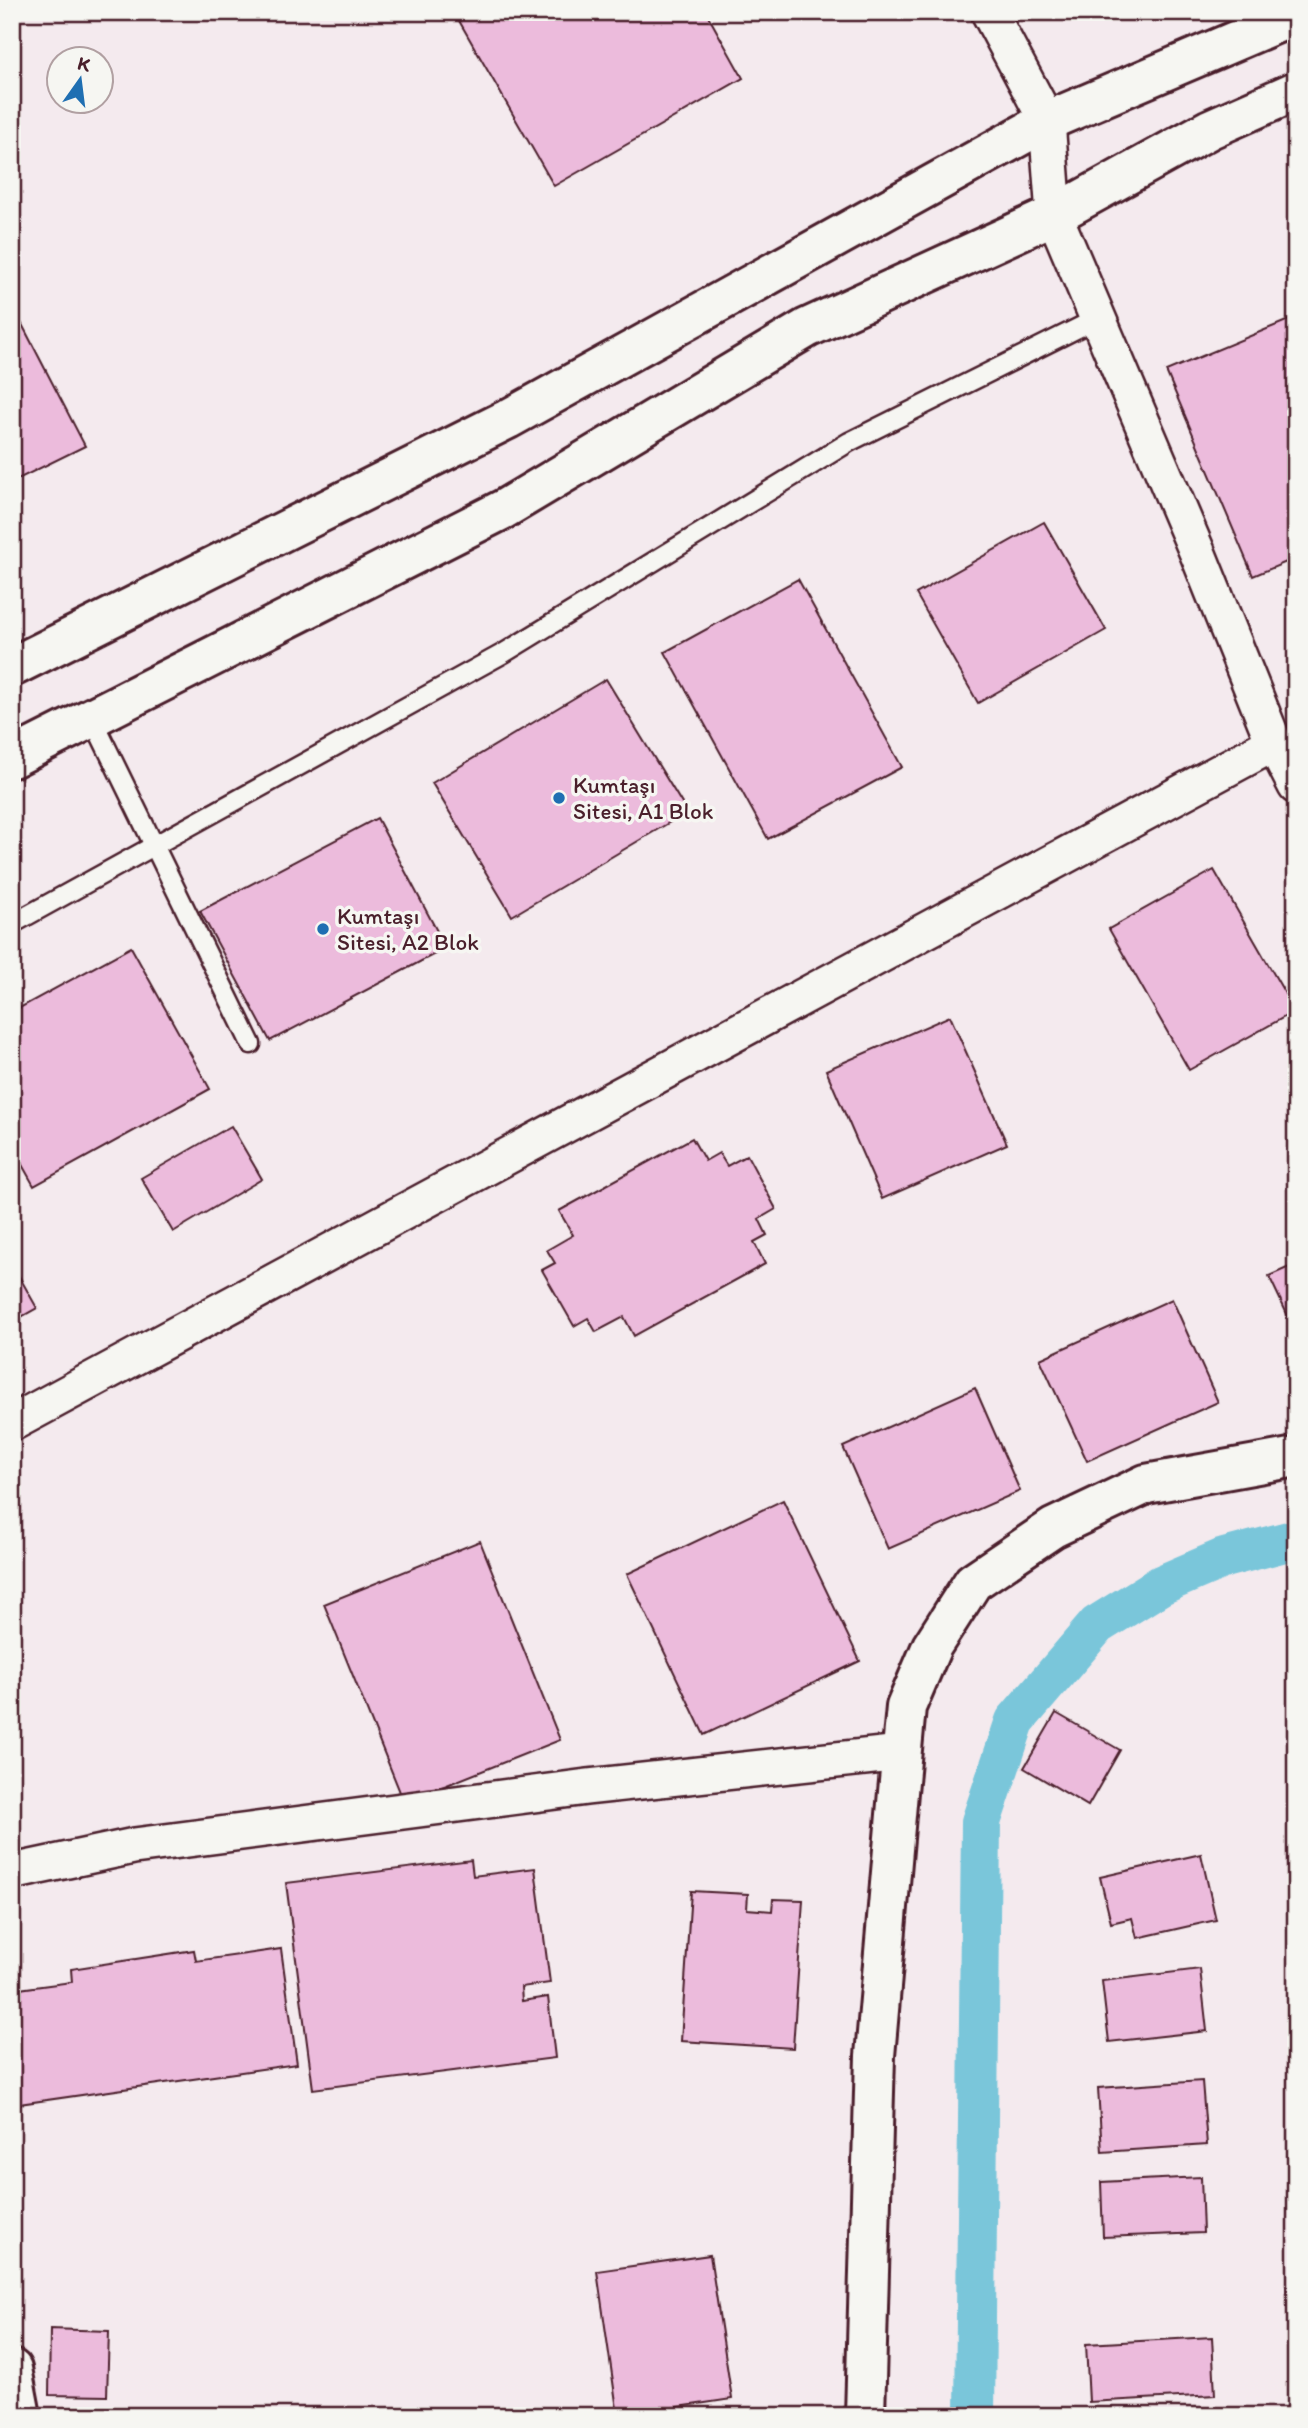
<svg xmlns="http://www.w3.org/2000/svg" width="1308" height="2428" font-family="Itim,sans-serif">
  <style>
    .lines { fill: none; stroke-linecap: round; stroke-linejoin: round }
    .canal { stroke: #7ac6da; stroke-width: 40 }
    .building { fill: #ecbbdc; stroke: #4a1f2b; stroke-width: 2 }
    .service-casing { stroke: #4a1f2b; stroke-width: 23 }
    .minor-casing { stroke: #4a1f2b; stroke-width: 40 }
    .tertiary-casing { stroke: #4a1f2b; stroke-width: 44 }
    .secondary-casing { stroke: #4a1f2b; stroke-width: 44 }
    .service { stroke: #f6f6f2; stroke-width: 18 }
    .minor { stroke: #f6f6f2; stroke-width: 35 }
    .tertiary { stroke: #f6f6f2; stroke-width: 38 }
    .secondary { stroke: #f6f6f2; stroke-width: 38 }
    .poi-dot { fill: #1f6fb2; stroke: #f6f6f2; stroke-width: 2.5 }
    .labels { text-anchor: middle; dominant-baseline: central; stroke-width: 7; stroke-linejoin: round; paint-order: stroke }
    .poi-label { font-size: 23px; fill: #4a1f2b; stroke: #f6f6f2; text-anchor: start }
  </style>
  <rect width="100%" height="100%" fill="#f4eaee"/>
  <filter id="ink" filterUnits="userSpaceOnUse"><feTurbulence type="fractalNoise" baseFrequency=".0143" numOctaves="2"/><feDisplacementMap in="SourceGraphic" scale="14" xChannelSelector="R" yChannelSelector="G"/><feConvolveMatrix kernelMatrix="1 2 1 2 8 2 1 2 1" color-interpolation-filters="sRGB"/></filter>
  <g filter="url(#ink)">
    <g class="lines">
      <polyline class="canal" points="975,2416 981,1822 1015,1721 1097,1625 1161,1585 1224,1558 1296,1539"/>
    </g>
    <g class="building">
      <polygon points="454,12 706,12 743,78 554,186"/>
      <polygon points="12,305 85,446 12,482"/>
      <polygon points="1296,317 1296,558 1253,576 1166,371"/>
      <polygon points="1044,522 1106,630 978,703 916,594"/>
      <polygon points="798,579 902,767 768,839 665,652"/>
      <polygon points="606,679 687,812 512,916 432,783"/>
      <polygon points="377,818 446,948 270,1041 200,911"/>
      <polygon points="1214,870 1295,1011 1189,1070 1109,929"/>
      <polygon points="131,947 210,1089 34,1186 12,1147 12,1012"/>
      <polygon points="950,1016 1007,1144 882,1199 826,1070"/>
      <polygon points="231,1126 262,1179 173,1232 141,1178"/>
      <polygon points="692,1138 705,1161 719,1153 727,1166 747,1155 776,1209 759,1219 767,1235 754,1242 765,1264 634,1336 624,1317 596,1332 588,1318 574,1326 542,1270 555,1263 547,1250 573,1235 559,1211"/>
      <polygon points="1296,1264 1296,1333 1269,1276"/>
      <polygon points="15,1269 37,1308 12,1322 12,1271"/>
      <polygon points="1172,1299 1218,1402 1087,1461 1040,1359"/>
      <polygon points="975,1388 1020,1491 888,1549 843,1447"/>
      <polygon points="783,1500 860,1661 704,1735 627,1574"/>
      <polygon points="480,1541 560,1740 404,1802 324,1604"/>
      <polygon points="1056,1713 1120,1750 1088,1806 1024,1768"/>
      <polygon points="1201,1854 1216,1920 1137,1938 1132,1918 1111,1923 1100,1877"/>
      <polygon points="471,1860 473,1876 535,1868 550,1983 521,1987 522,2001 548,1997 555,2058 313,2089 286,1883"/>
      <polygon points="691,1891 748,1894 747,1909 772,1911 773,1899 803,1900 793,2048 681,2041"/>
      <polygon points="281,1949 297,2064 12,2105 12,1990 72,1982 71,1969 194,1950 196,1961"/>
      <polygon points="1200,1969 1207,2031 1109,2042 1102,1981"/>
      <polygon points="1202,2081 1207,2145 1102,2152 1098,2088"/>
      <polygon points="1201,2177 1203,2233 1103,2237 1101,2182"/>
      <polygon points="710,2255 732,2399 618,2416 597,2271"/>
      <polygon points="50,2329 109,2331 107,2396 49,2395"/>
      <polygon points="1212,2337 1215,2395 1089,2402 1086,2344"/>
    </g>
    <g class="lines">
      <g class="service-casing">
        <g id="service">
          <polyline points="92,718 251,1044"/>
          <polyline points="12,924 504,653 849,442 1098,318"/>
        </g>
      </g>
      <g class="minor-casing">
        <g id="minor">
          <polyline points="989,12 1047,121 1054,215 1198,554 1274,743 1296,786"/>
          <polyline points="12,1423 1274,743"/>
          <polyline points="12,1872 134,1846 587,1787 901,1753"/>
        </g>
      </g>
      <g class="tertiary-casing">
        <g id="tertiary">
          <polyline points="12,2369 21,2416"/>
          <polyline points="865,2416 875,2056 898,1792 906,1707 932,1646 973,1582 1053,1528 1146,1484 1296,1457"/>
        </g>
      </g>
      <g class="secondary-casing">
        <g id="secondary">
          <polyline points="12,667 508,419 1047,121 1296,15"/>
          <polyline points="12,758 504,509 807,328 1054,215 1210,129 1296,91"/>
        </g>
      </g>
      <use href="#service" class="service"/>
      <use href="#minor" class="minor"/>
      <use href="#tertiary" class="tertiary"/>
      <use href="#secondary" class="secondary"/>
    </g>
  </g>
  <g class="poi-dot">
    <circle cx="559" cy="798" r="7"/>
    <circle cx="323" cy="929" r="7"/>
  </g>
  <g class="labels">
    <g class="poi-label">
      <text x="573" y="785">Kumtaşı<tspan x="573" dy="26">Sitesi, A1 Blok</tspan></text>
      <text x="337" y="916">Kumtaşı<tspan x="337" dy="26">Sitesi, A2 Blok</tspan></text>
    </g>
  </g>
  <rect width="1308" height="2428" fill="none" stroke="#f6f6f2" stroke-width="42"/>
  <rect x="21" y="21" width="1266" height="2386" fill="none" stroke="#4a1f2b" stroke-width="2.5" filter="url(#ink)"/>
  <g transform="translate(80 80) rotate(14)"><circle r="33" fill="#f6f6f2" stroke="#b1a0a2" stroke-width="2"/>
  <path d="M0-5L12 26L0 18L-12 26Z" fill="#1f6fb2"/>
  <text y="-10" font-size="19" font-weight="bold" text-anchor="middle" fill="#4a1f2b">K</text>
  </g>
</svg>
